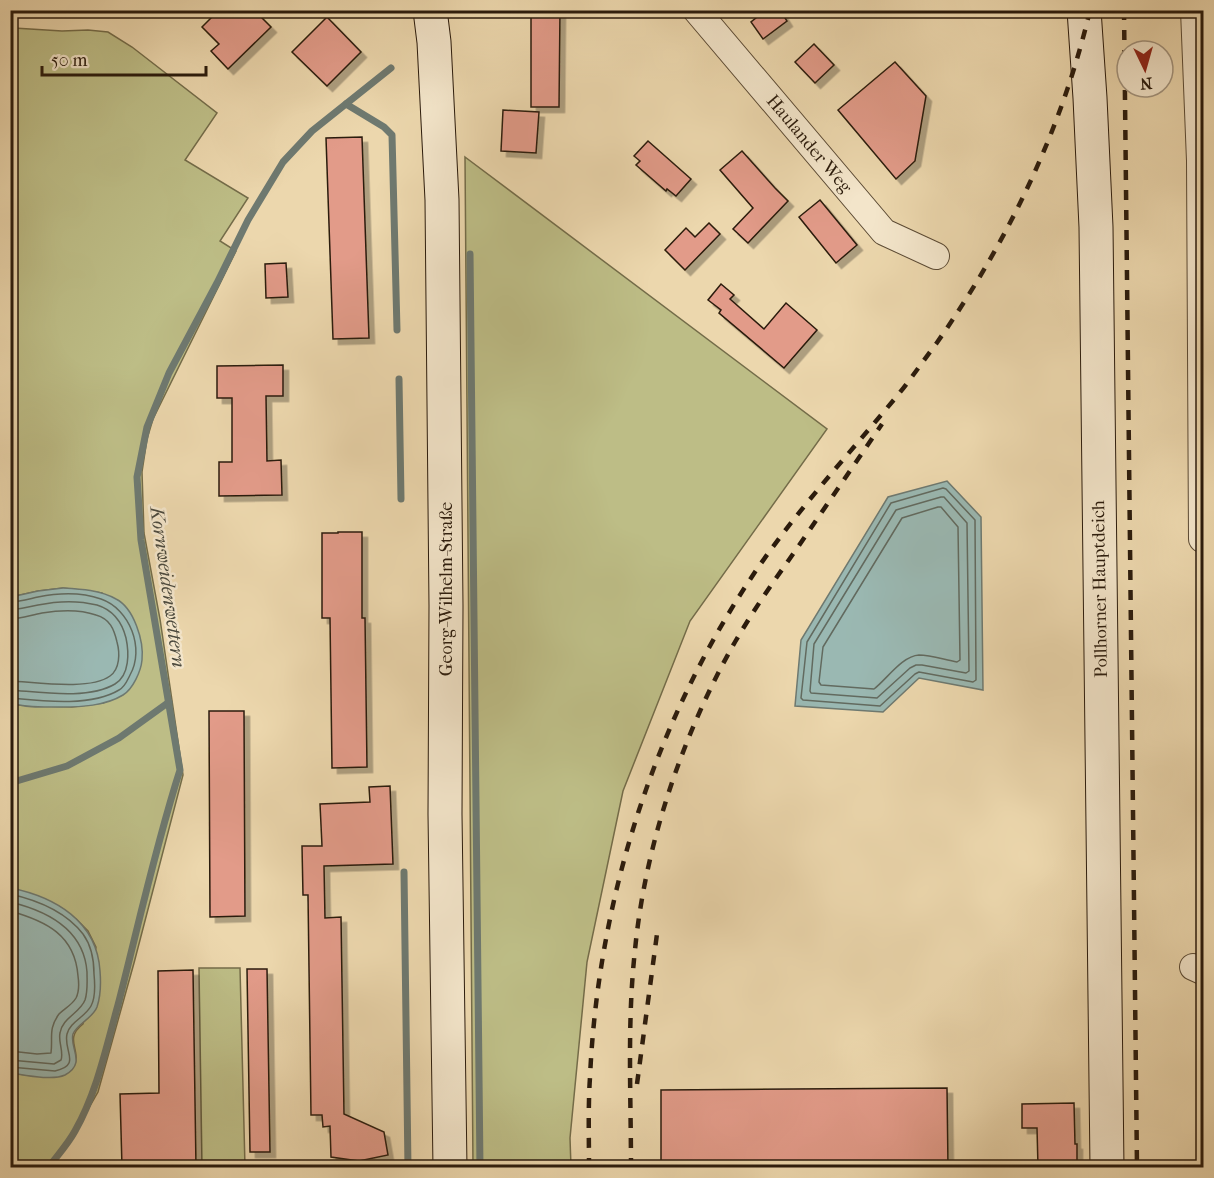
<svg xmlns="http://www.w3.org/2000/svg" width="1214" height="1178" font-family="'IM FELL French Canon',serif">
  <style>
    .green { fill: #bdbd86; stroke: #746c49; stroke-width: 1.5 }
    .water { fill: #9ab8b2; stroke: #6e7970; stroke-width: 1.5 }
    .lines { fill: none; stroke-linecap: round; stroke-linejoin: round }
    .shore { stroke: #626a5f; stroke-width: 1.5 }
    .stream { stroke: #6e7970; stroke-width: 7 }
    .building { fill: #e29b89; stroke: #2b1b0c; stroke-width: 1.5; filter: url(#shadow) }
    .minor-casing { stroke: #5b4a34; stroke-width: 28 }
    .secondary-casing { stroke: #2b1b0c; stroke-width: 35 }
    .minor { stroke: #f3e5ca; stroke-width: 26 }
    .secondary { stroke: #f3e5ca; stroke-width: 33 }
    .rail { stroke: #2b1b0c; stroke-width: 4.5; stroke-dasharray: 10 10; stroke-linecap: butt }
    .labels { text-anchor: middle; dominant-baseline: central; stroke-width: 5; stroke-linejoin: round; paint-order: stroke }
    .street-label { font-size: 18px; fill: #2b1b0c; stroke: #f3e5ca }
    .water-label { font-size: 20px; font-style: italic; fill: #4c4a3e; stroke: #f3e5ca }
  </style>
  <defs>
    <filter id="shadow"><feDropShadow dx="5.5" dy="5.5" stdDeviation="0" flood-color="#0004"/></filter>
  </defs>
  <rect width="100%" height="100%" fill="#ecd7ad"/>
  <filter id="stains"><feTurbulence type="fractalNoise" baseFrequency=".00333" numOctaves="4"/><feColorMatrix values="0 0 0 0 .2 0 0 0 0 .09 0 0 0 0 .02 0 0 0 .5 -.17"/></filter>
  <radialGradient id="worn" r=".72"><stop offset=".6" stop-color="#630" stop-opacity="0"/><stop offset="1" stop-color="#630" stop-opacity=".3"/></radialGradient>
  <g class="green">
    <path d="M14,28l48,3 26,-1 20,2 24,15 85,66 -32,47 63,38 -28,43 16,10 -83,168 -6,20 -5,33 2,61 16,86 23,156 -49,188 -36,129 -23,40 -27,36 -37,-1v-94l23,3 37,-6c15,-18 -10,-29 12,-46l13,-77 -8,-16 -12,-12 -60,-30 -5,-1v-185l5,2 56,2 31,-4 19,-8 -20,-102 -39,-5 -25,3 -27,6 -1,-560z"/>
    <polygon points="465,157 827,429 690,621 623,791 587,962 570,1138 571,1167 473,1167"/>
    <polygon points="199,968 240,968 245,1167 202,1167"/>
  </g>
  <g class="water">
    <polygon points="947,481 981,517 983,690 919,678 883,712 795,706 801,640 888,497"/>
    <path d="M63,588c18,1 37,2 53,11 18,9 28,42 26,61 -1,11 -9,29 -19,35 -18,11 -42,12 -62,12 -16,0 -35,1 -50,-4v-106l27,-6z"/>
    <path d="M11,888c44,9 86,33 89,83 1,12 1,24 -3,36 -4,11 -20,17 -24,27 -4,14 14,29 -8,41 -13,6 -40,0 -54,-2z"/>
  </g>
  <g class="lines">
    <g class="shore">
      <polygon points="943,488 946,489 975,520 976,680 973,682 919,672 915,674 880,706 803,700 801,698 807,642 891,503"/>
      <polygon points="941,497 944,497 967,523 969,671 966,673 922,665 916,665 910,668 877,698 811,693 810,691 814,644 896,510"/>
      <path d="M938,507h3l17,20 2,133 -3,2c-12,-2 -26,-7 -38,-7 -17,1 -32,24 -45,34l-53,-4 -2,-3 4,-35 79,-129z"/>
      <path d="M10,602c10,0 19,-3 28,-5 20,-4 43,-5 63,2 29,10 44,50 29,76 -3,6 -5,12 -11,15 -28,17 -77,11 -109,8"/>
      <path d="M10,610c10,-1 19,-3 28,-5 19,-4 39,-5 59,0 16,5 25,17 29,33 3,14 4,37 -11,46 -27,16 -75,8 -105,6"/>
      <path d="M10,619c11,0 21,-4 32,-6 18,-3 37,-4 54,2 14,4 18,14 21,27 3,11 3,27 -7,34 -21,15 -75,6 -100,5"/>
      <path d="M10,894c27,6 56,18 73,40 8,11 11,26 11,40 1,10 2,23 -3,32 -6,11 -21,16 -24,28 -4,17 15,31 -12,37l-45,-4"/>
      <path d="M10,902c38,9 74,28 77,70 0,10 1,19 -2,28 -5,13 -23,18 -25,33 -2,9 4,19 1,27l-7,4 -44,-4"/>
      <path d="M10,911c36,10 65,24 68,65 1,7 1,16 -2,22 -4,7 -12,11 -17,16 -11,15 -6,24 -8,39l-14,1 -27,-3"/>
    </g>
    <g class="stream">
      <polyline points="346,104 384,127 392,135 397,330"/>
      <polyline points="470,254 480,1168"/>
      <polyline points="399,379 401,499"/>
      <polyline points="10,783 67,766 119,738 169,702"/>
      <polyline points="404,872 408,1168"/>
      <path d="M48,1168c9,-12 20,-24 27,-37 22,-39 31,-83 43,-126 20,-78 37,-157 62,-235l-39,-230 -4,-63 10,-50 22,-54 48,-90 31,-63 35,-58 29,-31 79,-63"/>
    </g>
  </g>
  <g class="building">
    <polygon points="219,10 254,10 271,27 228,69 211,51 219,44 202,27"/>
    <polygon points="531,10 560,10 559,107 531,107"/>
    <polygon points="766,10 780,10 787,21 763,39 751,22"/>
    <polygon points="327,17 361,52 327,86 292,52"/>
    <polygon points="814,44 834,65 815,83 795,62"/>
    <polygon points="895,62 926,96 915,161 896,179 838,110"/>
    <polygon points="503,110 539,112 536,153 501,151"/>
    <polygon points="362,137 369,338 333,339 326,138"/>
    <polygon points="648,141 691,179 676,196 667,189 666,191 636,165 640,161 634,156"/>
    <polygon points="742,151 775,188 788,201 748,243 733,229 753,208 720,170"/>
    <polygon points="820,200 857,245 836,263 799,217"/>
    <polygon points="709,223 720,234 685,270 665,250 686,228 695,237"/>
    <polygon points="286,263 288,297 266,298 265,264"/>
    <polygon points="721,284 734,295 730,299 764,329 786,303 817,330 784,368 719,313 721,310 708,300"/>
    <polygon points="283,365 283,396 266,396 267,461 281,460 282,495 219,496 219,462 232,462 232,398 217,398 217,366"/>
    <polygon points="338,532 362,532 362,618 365,618 367,767 332,768 330,618 322,618 322,533 338,533"/>
    <polygon points="209,711 244,711 245,916 210,917"/>
    <polygon points="390,786 393,864 324,866 325,918 341,917 344,1114 384,1132 388,1155 359,1161 331,1157 330,1126 323,1127 322,1115 311,1115 308,895 303,895 302,846 322,846 320,804 370,802 369,787"/>
    <polygon points="247,969 267,969 270,1152 250,1152"/>
    <polygon points="193,970 196,1167 122,1167 120,1094 159,1093 158,971"/>
    <polygon points="947,1088 948,1167 661,1167 661,1090"/>
    <polygon points="1074,1103 1075,1144 1077,1144 1077,1167 1038,1167 1037,1128 1022,1128 1022,1104"/>
  </g>
  <g class="lines">
    <g class="minor-casing">
      <g id="minor">
        <polyline points="696,10 884,232 936,256"/>
        <polyline points="1194,10 1200,161 1202,539"/>
        <polyline points="1193,967 1204,972"/>
      </g>
    </g>
    <g class="secondary-casing">
      <g id="secondary">
        <polyline points="430,10 434,42 442,200 446,606 445,814 450,1168"/>
        <polyline points="1084,10 1090,98 1096,227 1107,1168"/>
      </g>
    </g>
    <use href="#minor" class="minor"/>
    <use href="#secondary" class="secondary"/>
    <g class="rail">
      <polyline points="1124,10 1137,1168"/>
      <polyline points="637,1084 657,934"/>
      <path d="M589,1168c0,-31 -1,-61 1,-91 8,-178 65,-357 165,-505 43,-63 94,-118 142,-176 14,-17 26,-35 39,-52 71,-101 126,-214 154,-334"/>
      <path d="M631,1168c0,-73 -4,-146 4,-218 10,-105 48,-217 100,-308 19,-33 41,-64 63,-95 28,-41 56,-82 84,-123"/>
    </g>
  </g>
  <g class="labels">
    <g class="street-label">
      <text transform="translate(809 144) rotate(50)">Haulander Weg</text>
      <text transform="translate(446 589) rotate(-90)">Georg-Wilhelm-Straße</text>
      <text transform="translate(1100 589) rotate(-91)">Pollhorner Hauptdeich</text>
    </g>
    <g class="water-label">
      <text transform="translate(168 587) rotate(82)">Kornweidenwettern</text>
    </g>
  </g>
  <rect width="1214" height="1178" fill="none" stroke="#ecd7ad" stroke-width="36"/>
  <rect x="12" y="12" width="1190" height="1154" fill="none" stroke="#2b1b0c" stroke-width="3"/>
  <rect x="18" y="18" width="1178" height="1142" fill="none" stroke="#2b1b0c" stroke-width="1.5"/>
  <g transform="translate(1145 69) rotate(175)"><circle r="28" fill="#f3e5ca" stroke="#a3947e" stroke-width="1.5"/>
  <path d="M0-4.5L10 22L0 15L-10 22Z" fill="#8f2418"/>
  <text y="-9" font-size="16" font-weight="bold" text-anchor="middle" fill="#2b1b0c">N</text>
  </g>
  <path d="M42 66v9h164v-9" fill="none" stroke="#2b1b0c" stroke-width="3"/>
  <text x="51" y="66" font-size="18" fill="#2b1b0c" stroke="#f3e5ca" stroke-width="4.5" paint-order="stroke">50 m</text>
  <rect width="100%" height="100%" filter="url(#stains)"/>
  <rect width="100%" height="100%" fill="url(#worn)"/>
</svg>
